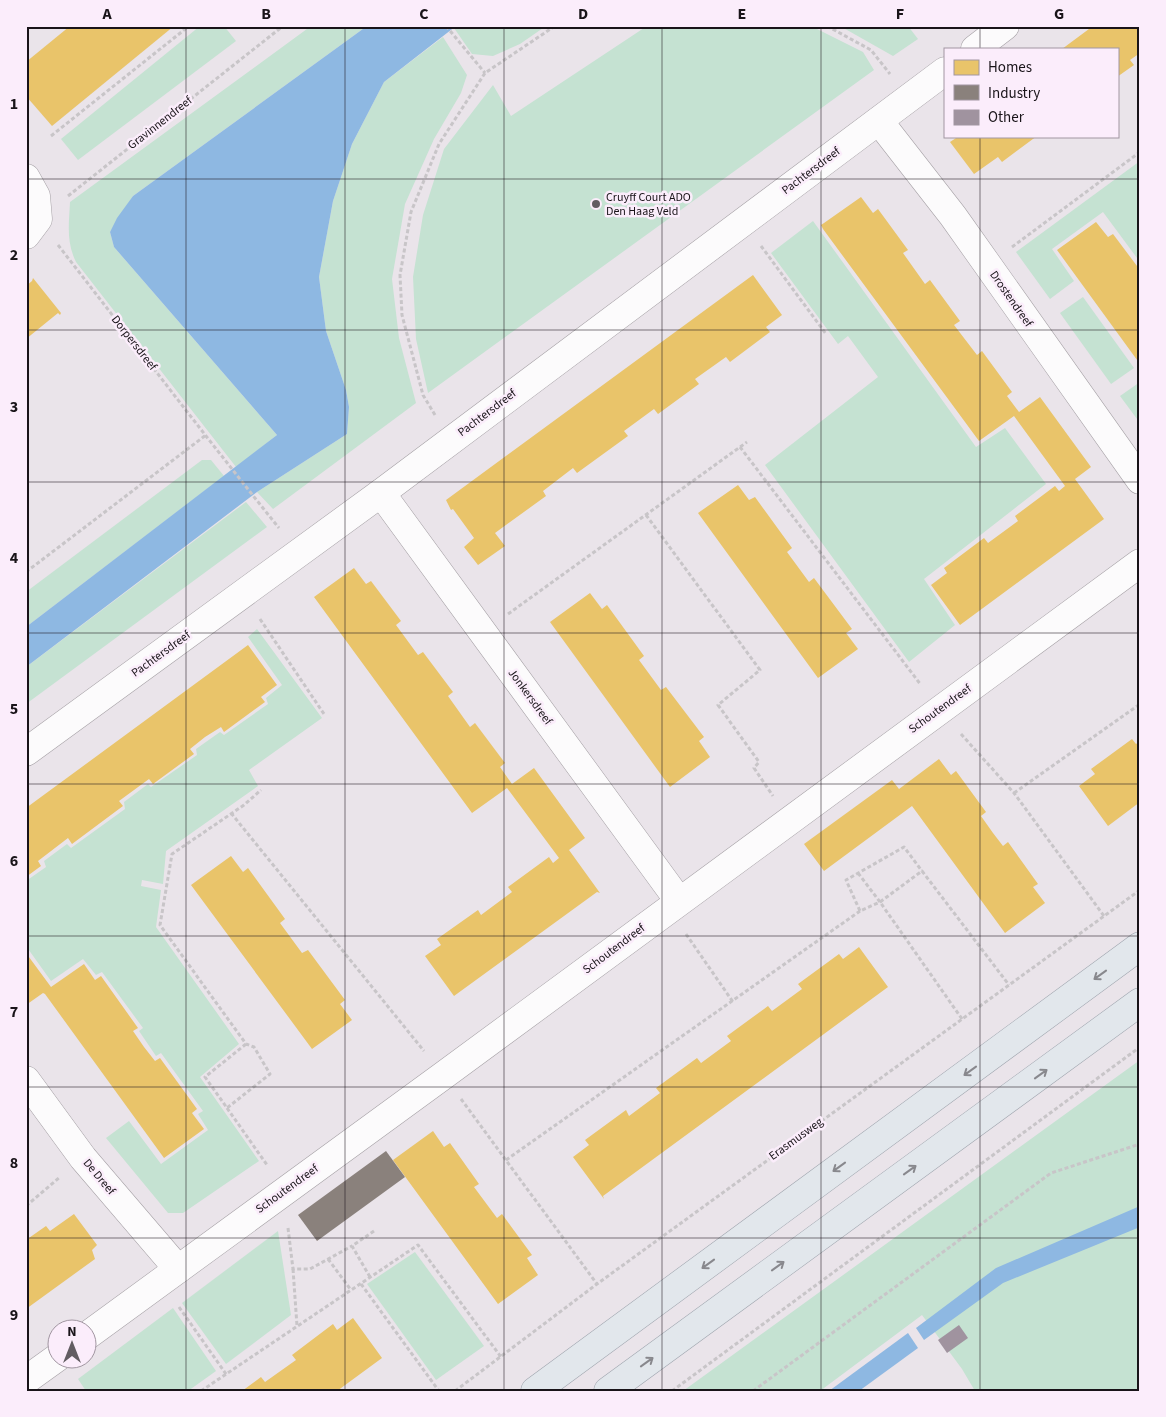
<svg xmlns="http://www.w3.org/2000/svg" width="1166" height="1417" font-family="'Source Sans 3',sans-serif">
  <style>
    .green { fill: #c5e2d2 }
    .water { fill: #8eb8e2 }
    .homes { fill: #e9c46a }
    .industry { fill: #8a817c }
    .building { fill: #a0939f }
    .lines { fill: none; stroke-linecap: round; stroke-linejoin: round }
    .minor-casing { stroke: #a5a0a5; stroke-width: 29 }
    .major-casing { stroke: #9ea4ad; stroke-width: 29 }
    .path { stroke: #c8c5c8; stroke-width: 3; stroke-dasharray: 4 2.5; stroke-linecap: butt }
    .minor { stroke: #fcfbfc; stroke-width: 28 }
    .major { stroke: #e2e7ec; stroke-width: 28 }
    .oneway { stroke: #88888d }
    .grid { fill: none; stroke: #191419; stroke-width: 1; stroke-opacity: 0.55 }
    .poi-dot { fill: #625d62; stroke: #fbedfb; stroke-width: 2 }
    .labels { text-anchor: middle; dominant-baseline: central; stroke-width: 5; stroke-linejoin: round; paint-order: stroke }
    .street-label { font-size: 12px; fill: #191419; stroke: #fbedfb }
    .poi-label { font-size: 12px; fill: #191419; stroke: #fbedfb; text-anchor: start }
    .neatline { fill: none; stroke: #191419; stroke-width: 2 }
    .grid-label { font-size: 16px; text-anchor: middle; font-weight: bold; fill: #191419 }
  </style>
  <rect width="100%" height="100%" fill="#eae4ea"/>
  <g class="green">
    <polygon points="200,26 224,26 236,41 78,160 61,139"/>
    <path d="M311,26h56l-234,170 -23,36 4,15 163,188 -41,32 -160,-205c-10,-20 -7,-38 -6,-60z"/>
    <polygon points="456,26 546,26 520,44 493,56 472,54 454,28"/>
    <polygon points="647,26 811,26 863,52 874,70 428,393 416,339 413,277 423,215 444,149 493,85 511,116"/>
    <polygon points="840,26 908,26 918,39 893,56"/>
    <polygon points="443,37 467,75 461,93 434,139 405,204 392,279 399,338 416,403 273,509 257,492 347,434 349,407 346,390 326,331 319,277 333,201 352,144 384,82"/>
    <polygon points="1140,161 1140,262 1103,212 1052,249 1074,281 1050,299 1016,252"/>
    <polygon points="813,221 976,447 1005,428 1046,484 924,579 955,625 909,662 765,465 878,377 848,336 838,344 771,253"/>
    <polygon points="1083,297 1134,368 1111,384 1060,313"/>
    <polygon points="1140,382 1140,423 1120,396"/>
    <polygon points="202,460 211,460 224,476 26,627 26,592"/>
    <polygon points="246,502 267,527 26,704 26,667"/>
    <polygon points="257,629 322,718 249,770 258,786 166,851 163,884 142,880 141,886 161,890 156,927 239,1044 200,1077 259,1161 183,1213 168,1213 106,1138 129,1121 161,1164 208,1130 198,1114 203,1111 161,1053 156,1056 139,1031 143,1028 102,972 96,975 83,959 51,981 26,946 26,881 46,867 44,861 67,844 71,848 125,809 124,802 148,784 151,787 197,755 196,749 220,732 224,735 268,704 266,698 282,685 248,637"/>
    <polygon points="1140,1060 1140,1391 975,1391 962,1369 922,1315 820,1391 683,1391"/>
    <polygon points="278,1231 291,1315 226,1364 182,1303"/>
    <polygon points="415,1252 484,1346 436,1380 367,1284"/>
    <polygon points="173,1308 216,1371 188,1391 86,1391 78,1379"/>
  </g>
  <g class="water">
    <polygon points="367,26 456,26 384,82 352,144 333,201 319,277 326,331 346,390 349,407 347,434 257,492 26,667 26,627 277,435 114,247 110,232 117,218 133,196"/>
    <polygon points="1140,1206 1140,1227 1003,1283 924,1340 916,1328 996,1268"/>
    <polygon points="908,1333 918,1348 859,1391 829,1391"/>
  </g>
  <g class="homes">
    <polygon points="70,26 174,26 52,126 26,96 26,62"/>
    <polygon points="1093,26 1140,26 1140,53 1130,60 1134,65 1117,77 1117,49 1062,49"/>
    <polygon points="955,136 1037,136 1002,162 998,157 974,174 950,142 956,138"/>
    <polygon points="861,197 873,213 878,209 908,250 903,253 925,284 930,280 960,321 954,325 977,355 982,351 1012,392 1007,396 1019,412 1040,397 1091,467 1075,479 1104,519 960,625 931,585 947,573 944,568 984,538 988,543 1018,521 1015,516 1055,486 1059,491 1065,486 1014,416 979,441 823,229 821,225 824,223"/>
    <polygon points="1096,222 1108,237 1113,234 1140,270 1140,364 1057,250"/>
    <polygon points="753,275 782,315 766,327 770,332 730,362 726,357 695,379 699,384 658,414 654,409 624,431 628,436 577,473 573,468 543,491 546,496 495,533 505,546 478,565 464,547 474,538 453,509 451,510 446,500"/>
    <polygon points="33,278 61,313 60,315 58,313 26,339 26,286 32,281"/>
    <polygon points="738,485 749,500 755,497 792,548 787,552 809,582 814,578 852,629 846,633 858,649 818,678 698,513"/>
    <polygon points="354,568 366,584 371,581 401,621 396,625 418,655 423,652 453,692 448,696 470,727 475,723 505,763 500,767 512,784 534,768 585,838 569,850 600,893 597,892 454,996 425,956 441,945 437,939 478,910 481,915 512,892 508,887 549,857 553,863 559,858 507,788 472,813 314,597"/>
    <polygon points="590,593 602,609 607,605 644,656 639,660 661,690 666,687 704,737 699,741 710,757 670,787 550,622"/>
    <polygon points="248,645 277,685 261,697 265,702 224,732 221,727 205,737 190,749 194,754 153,784 149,779 119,801 123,806 72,844 68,838 38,861 41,866 26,877 26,808"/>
    <polygon points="1132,739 1136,744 1140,741 1140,802 1108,826 1079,786 1095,774 1091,769"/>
    <polygon points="939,759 951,775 956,771 986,812 981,816 993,833 1003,846 1008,842 1038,884 1033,887 1045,903 1005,933 912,806 824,871 804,844 892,780 899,789"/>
    <polygon points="231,856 243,872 248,868 285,919 280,923 302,953 308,950 345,1000 340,1004 352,1020 312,1049 191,885"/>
    <polygon points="859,947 888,987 603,1196 604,1199 573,1157 589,1145 585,1140 626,1110 629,1116 660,1093 656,1088 697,1058 701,1063 731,1041 727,1036 768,1006 772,1011 802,989 798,984 839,954 843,959"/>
    <polygon points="26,953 51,987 84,964 95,980 101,976 138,1028 133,1031 144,1047 155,1061 160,1058 197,1109 192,1113 204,1129 164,1158 45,994 43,993 26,1005"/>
    <polygon points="433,1131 444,1147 450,1143 479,1184 474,1187 497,1218 502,1214 532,1255 527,1258 538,1275 498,1304 393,1160"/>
    <polygon points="74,1214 97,1245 92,1250 95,1259 26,1309 26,1240 46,1226 50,1231"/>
    <polygon points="353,1318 382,1358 337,1391 242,1391 261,1377 265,1382 296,1360 292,1355 333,1324 337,1330"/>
  </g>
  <polygon class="industry" points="386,1151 405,1177 317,1241 298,1215"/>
  <polygon class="building" points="959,1325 968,1338 947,1353 938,1340"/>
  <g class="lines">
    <g class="minor-casing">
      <g id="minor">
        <polyline points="975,49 1005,26"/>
        <polyline points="879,121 953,216 1140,480"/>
        <polyline points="26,178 36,196 38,219 26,235"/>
        <polyline points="381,493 679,901"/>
        <polyline points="26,752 381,493 945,71"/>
        <polyline points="26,1080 83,1158 178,1269"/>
        <polyline points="88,1335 444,1075 1140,563"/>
        <polyline points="26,1380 58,1357"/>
      </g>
    </g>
    <g class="major-casing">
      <g id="major">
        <polyline points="535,1391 1140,946"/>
        <polyline points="608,1391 1140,1002"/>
      </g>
    </g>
    <g class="path">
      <polyline points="446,26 485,73"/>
      <polyline points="827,26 871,50 890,74"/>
      <polyline points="51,136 189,26"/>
      <polyline points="68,196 283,26"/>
      <path d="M58,245c74,95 146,190 221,283"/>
      <polyline points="761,246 826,334"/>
      <polyline points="1012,247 1140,152"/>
      <polyline points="435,415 423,395 402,315 400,275 411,212 439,144 485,73 555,26"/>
      <polyline points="740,447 921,685"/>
      <polyline points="646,515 760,670 718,705 759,762 754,768 773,796"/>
      <polyline points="26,572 206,435"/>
      <polyline points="508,614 747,442"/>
      <polyline points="260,619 324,714"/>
      <polyline points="961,734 1014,793 1104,916"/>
      <polyline points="1014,793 1140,704"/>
      <polyline points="231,813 424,1051"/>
      <polyline points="858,873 880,902 860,911 846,880 904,847 922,871"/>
      <polyline points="686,934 733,1002"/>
      <polyline points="962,1019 880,902 922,871 1009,985"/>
      <polyline points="246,1044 205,1077 227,1108 270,1074 254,1047 246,1044 160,925 172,854 244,805 261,790"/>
      <polyline points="461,1099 597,1284"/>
      <polyline points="227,1108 267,1165"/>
      <polyline points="506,1160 860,911"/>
      <polyline points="26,1206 60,1177"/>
      <polyline points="288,1228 293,1269 310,1269 352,1246"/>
      <polyline points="328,1259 351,1290"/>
      <polyline points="293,1269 297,1326"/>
      <polyline points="370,1277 352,1246 374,1231"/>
      <polyline points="361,1284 439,1391"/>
      <polyline points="179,1307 226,1374"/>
      <polyline points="201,1391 418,1245 501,1357"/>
      <polyline points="455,1391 597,1284 1140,890"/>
      <polyline points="672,1391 1140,1047"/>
      <polyline points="753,1391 1051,1173 1140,1144"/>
    </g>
    <use href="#minor" class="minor"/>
    <use href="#major" class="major"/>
  </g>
  <defs><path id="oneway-shaft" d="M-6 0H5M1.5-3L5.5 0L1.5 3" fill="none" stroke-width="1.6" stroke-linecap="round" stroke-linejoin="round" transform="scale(1.25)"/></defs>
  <g class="oneway">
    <use href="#oneway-shaft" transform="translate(1100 975) rotate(144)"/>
    <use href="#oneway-shaft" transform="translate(970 1071) rotate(144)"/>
    <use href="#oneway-shaft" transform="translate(1041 1074) rotate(-36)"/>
    <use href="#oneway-shaft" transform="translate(839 1167) rotate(144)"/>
    <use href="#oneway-shaft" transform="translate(910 1170) rotate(-36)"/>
    <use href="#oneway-shaft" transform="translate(708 1264) rotate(144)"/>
    <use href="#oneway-shaft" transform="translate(778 1266) rotate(-36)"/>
    <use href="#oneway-shaft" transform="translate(647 1362) rotate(-36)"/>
  </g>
  <path class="grid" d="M186,26v1365M345,26v1365M504,26v1365M662,26v1365M821,26v1365M980,26v23M980,136v1255M26,179h1114M26,330h1114M26,482h1114M26,633h1114M26,784h1114M26,936h1114M26,1087h1114M26,1238h1114"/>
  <circle class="poi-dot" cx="596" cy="204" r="5"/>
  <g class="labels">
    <g class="street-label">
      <text transform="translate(160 123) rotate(-38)">Gravinnendreef</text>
      <text transform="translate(811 171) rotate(-37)">Pachtersdreef</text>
      <text transform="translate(1011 299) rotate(55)">Drostendreef</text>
      <text transform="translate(134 343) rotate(52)">Dorpersdreef</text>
      <text transform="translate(487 413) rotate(-37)">Pachtersdreef</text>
      <text transform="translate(161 654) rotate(-36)">Pachtersdreef</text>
      <text transform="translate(530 697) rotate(54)">Jonkersdreef</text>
      <text transform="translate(940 709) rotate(-36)">Schoutendreef</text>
      <text transform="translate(614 949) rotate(-37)">Schoutendreef</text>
      <text transform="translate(796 1139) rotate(-36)">Erasmusweg</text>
      <text transform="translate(99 1177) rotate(50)">De Dreef</text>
      <text transform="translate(287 1189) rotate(-36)">Schoutendreef</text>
    </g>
    <g class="poi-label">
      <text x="606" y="197">Cruyff Court ADO<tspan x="606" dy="14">Den Haag Veld</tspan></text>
    </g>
  </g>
  <rect width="1166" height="1417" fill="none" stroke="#fbedfb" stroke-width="55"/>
  <rect x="944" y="48" width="175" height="90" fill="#fbedfb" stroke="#a196a1"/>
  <rect x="954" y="60" width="25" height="15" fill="#e9c46a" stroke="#a196a1"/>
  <text x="988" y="72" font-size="15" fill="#191419">Homes</text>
  <rect x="954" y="85" width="25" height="15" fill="#8a817c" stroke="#a196a1"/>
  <text x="988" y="98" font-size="15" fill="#191419">Industry</text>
  <rect x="954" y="110" width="25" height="15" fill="#a0939f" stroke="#a196a1"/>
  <text x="988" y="122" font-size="15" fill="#191419">Other</text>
  <g transform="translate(72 1344)"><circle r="24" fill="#fbedfb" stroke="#a196a1"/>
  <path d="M0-4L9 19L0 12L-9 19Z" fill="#625d62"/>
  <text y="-8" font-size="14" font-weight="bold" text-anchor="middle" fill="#191419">N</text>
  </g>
  <rect x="28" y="28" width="1110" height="1362" class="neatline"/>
  <g class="grid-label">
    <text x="107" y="19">A</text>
    <text x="266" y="19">B</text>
    <text x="424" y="19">C</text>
    <text x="583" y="19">D</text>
    <text x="742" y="19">E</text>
    <text x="900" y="19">F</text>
    <text x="1059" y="19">G</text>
    <text x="14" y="109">1</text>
    <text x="14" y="260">2</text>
    <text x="14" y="412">3</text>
    <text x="14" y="563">4</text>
    <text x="14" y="714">5</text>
    <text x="14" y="866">6</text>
    <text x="14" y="1017">7</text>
    <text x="14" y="1168">8</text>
    <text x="14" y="1320">9</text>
  </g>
</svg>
